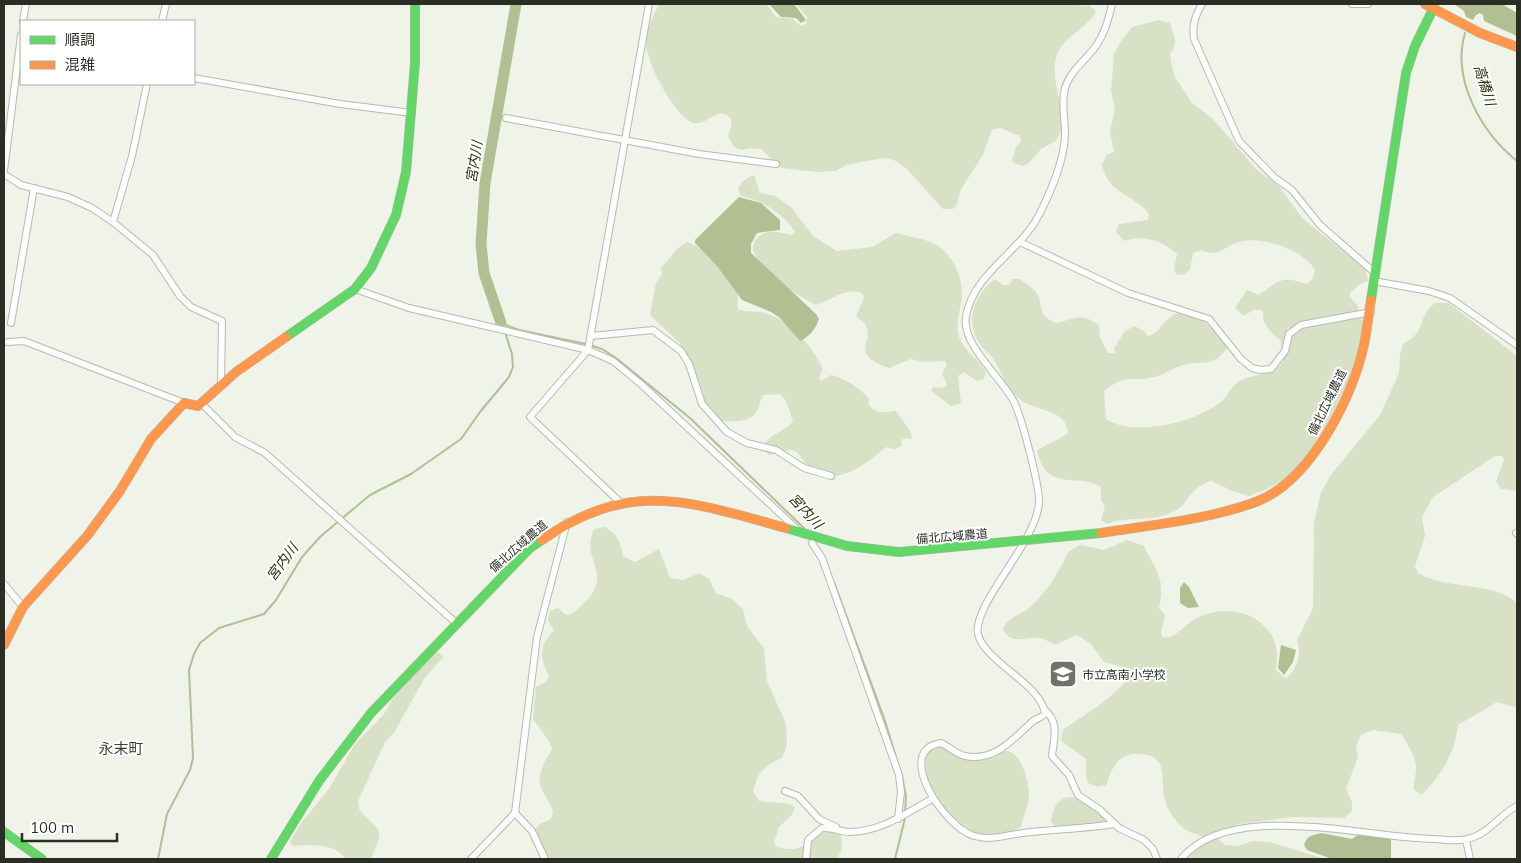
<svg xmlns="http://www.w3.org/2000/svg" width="1521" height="863" font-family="Mulish,'Noto Sans JP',sans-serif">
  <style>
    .green { fill: #d8e0c5 }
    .water { fill: #b1bf93 }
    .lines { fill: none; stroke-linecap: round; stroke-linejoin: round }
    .stream { stroke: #b1bf93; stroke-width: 2 }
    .river { stroke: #b1bf93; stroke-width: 11 }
    .street-casing { stroke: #b6bab0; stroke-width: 8 }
    .fast-casing { stroke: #b6bab0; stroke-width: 10 }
    .slow-casing { stroke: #b6bab0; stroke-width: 10 }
    .street { stroke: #fdfdfc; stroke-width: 6 }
    .fast { stroke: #63d668; stroke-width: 9 }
    .slow { stroke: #ff974d; stroke-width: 9 }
    .labels { text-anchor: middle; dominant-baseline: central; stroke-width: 4; stroke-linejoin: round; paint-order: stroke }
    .street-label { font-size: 12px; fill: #2b2e25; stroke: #fff }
    .poi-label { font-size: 12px; fill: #2b2e25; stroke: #fff; text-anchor: start }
    .water-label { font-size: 14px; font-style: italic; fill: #263104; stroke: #fff }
    .quarter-label { font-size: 15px; fill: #3d4330; stroke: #fff }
  </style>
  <rect width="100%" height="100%" fill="#f0f4e8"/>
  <g class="green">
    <path d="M659,4h107l10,13 17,2 8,7 5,-2 1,-7 -11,-13h280l6,2 7,-1 7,6c-8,17 -28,23 -37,39 -12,24 5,51 3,76 -1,5 -4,10 -6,15l-15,8 -12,14 -6,3 -10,-3 -1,-3 4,-13 5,-6 -1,-5 -20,-8 -8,2 -9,25 -22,34 -4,15 -4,5h-10l-36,-40 -13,-9 -11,-2 -37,7 -10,6 -19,1 -36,-4 -20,-19c-17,-4 -23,10 -33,-13 2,-6 7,-16 -1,-21 -13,-6 -22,13 -36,7 -18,-9 -47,-62 -45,-82 1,-13 8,-25 13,-36z"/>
    <path d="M1158,20l12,3 5,17 -1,8 -4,6 1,8 4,15 17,26 20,15 45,52 22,16 24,33 62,49 3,13 -8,3 -10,9v4l8,9c-1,9 8,14 6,25 -9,42 -43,119 -77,146 -11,9 -25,14 -38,19l-14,-4 -24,-11c-24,7 -21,24 -38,31 -23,11 -43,3 -66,12l-6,-4 4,-14 -4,-5v-14c-21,-15 -56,7 -64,-37l31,-16c-1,-25 -29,-22 -46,-33 -13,-8 -20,-28 -28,-41 -3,-6 -9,-9 -13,-14 -17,-23 -8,-51 14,-67l8,6h6l4,-6h7c5,4 12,8 16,13 9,14 -1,22 20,31 19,-4 25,-11 43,2l1,12 8,16h7l-1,-5 10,-16 10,-6 9,4 5,6c11,-3 13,-11 21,-18 20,-16 50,13 58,30 -15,20 -19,12 -40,16 -11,2 -21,10 -32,13 -24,6 -27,-5 -51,14l2,28c28,19 94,3 118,-20 6,-7 8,-15 18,-19 17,-8 32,-2 42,-21l-4,-19c-7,-5 -15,-13 -17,-22 0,-3 0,-6 -1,-8h-8l-11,6 -8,-8 12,-18 12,5c20,-14 22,-20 47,-11l6,-4 3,-10c-10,-19 -50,-33 -72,-29 -18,2 -21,18 -42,9l-8,3 -3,17 -8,5 -6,-1 -2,-4 3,-16c-14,-13 -34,-20 -53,-13l-8,-9 3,-8 29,-4 1,-6c-16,-21 -41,-19 -47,-50l5,-9 7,-3 -4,-20 5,-24 -4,-17 3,-37 7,-13 11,-14z"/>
    <path d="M754,175l6,18 15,3 16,11 22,29 24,15 35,-4 24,-14c11,3 24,5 34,9 20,7 33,33 32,53 -1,13 -6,26 -4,38 4,19 21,24 28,40l-3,6 -6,2 -13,-9 -6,4 3,27 -10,3 -20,-15 2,-4 10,1 4,-3 -5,-11 5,-10 -2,-3 -21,1 -13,-3 -22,9c-42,-15 -13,-25 -24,-44 -2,-3 -6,-5 -9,-8l8,-18 -2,-5c-16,-6 -32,7 -46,12 -24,-13 -51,-28 -63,-55 1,-22 22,-20 38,-15l4,-3c-11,-19 -34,-32 -54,-36l-3,-7c4,-8 8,-11 16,-14z"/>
    <path d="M687,242c16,4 45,35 50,51 2,5 0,10 1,16 9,4 17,1 27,4 25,8 47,32 58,56l-4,9 2,3 10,-6c15,4 28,12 38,24l-1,5c8,11 16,8 28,7l15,21 1,7 -6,-1 -5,2 1,6 -8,3 -8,-2c-21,18 -43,35 -72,28l-17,-23 -6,-2 -22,5 -6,-5c4,-18 21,-16 30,-29l-7,-20 -6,-7 -16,1c-5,5 -3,8 -6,14 -6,14 -25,13 -37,12l-19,-21 -22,-57 -30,-28 6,-32 6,-9 -1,-6 16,-19z"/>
    <path d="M1435,303h14l68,53v135l-16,-2 -5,-7 8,-23 -3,-3h-6l-62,41 -11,20 3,19 -10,30 3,7c30,18 74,7 99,30v105l-20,-6 -39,23c-3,29 -17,50 -36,70l-8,-5c-1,-8 2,-13 2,-21 0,-13 -8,-24 -15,-35l-28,-4 -12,5 -5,11 2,11 -12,32 6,13v9l-8,7 -50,-1 -54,7 -22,8v7l7,6 13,1 15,-5 17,1 55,17h-140l22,-18c-6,-6 -9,-6 -17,-9 -9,-4 -16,-13 -21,-22 -14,-23 7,-58 -34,-56 -19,1 -23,16 -29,31l-8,2 -10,-4 -2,-6v-18l-25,-18 2,-11c26,-19 46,-28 68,-55l-5,-7 -22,-6 -13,-18 -14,-9 -23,10c-4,-3 -10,-7 -15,-7 -15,-2 -28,8 -36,-9 6,-13 17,-13 27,-22 15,-12 31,-38 38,-55l12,-7 24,5 23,-10 17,6c12,25 22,32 15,62l6,7 -4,18 2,5c14,-1 18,-10 29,-17 21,-14 51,-13 69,2 15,13 18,27 15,46l6,7 5,2c10,-10 15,-24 10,-38l16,-32 1,-86 7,-29 9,-17 50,-61 19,-42 1,-19 3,-10c25,-13 13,-26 32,-41z"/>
    <path d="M605,527c13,8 15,14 18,29l12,6 24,-13 11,29 13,2 17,-7 9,6 7,14 16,6 11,10 4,17 17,22 3,33 19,43 1,21 -5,13c-19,9 -24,13 -29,34l6,9c12,2 26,0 36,6l-3,8 -13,12 -5,16 3,4c27,7 29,-5 48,-18h7l9,6 1,14 -5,10h-289l-14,-29 6,-6 11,-5 2,-8c-3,-8 -7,-14 -11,-21 -7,-12 3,-30 10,-41l-4,-9 -15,-21 3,-32 11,-6 2,-5c-10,-19 -10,-30 5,-46l-6,-9 2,-10 8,-3 8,7c7,0 11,-6 16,-10 35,-32 -3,-43 12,-76z"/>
    <path d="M438,652l5,5 -19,22 -30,54 -9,9 -27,59 1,8c21,26 27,14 12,50h-26c-8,-16 -37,-14 -52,-13l-3,-4 11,-19 28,-34 25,-44 30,-31 9,-16 30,-34z"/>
    <path d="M938,746l6,1 16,11c14,-3 33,-9 47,-7 16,3 22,32 22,46 -1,10 -6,20 -8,30 -19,10 -49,12 -66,-4 -5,-5 -10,-13 -14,-19 -13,-15 -19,-34 -13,-54z"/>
    <path d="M1069,797c14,1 24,12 35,19v5l-14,5 -33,2 -6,-6c2,-12 5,-23 18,-25z"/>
  </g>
  <g class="water">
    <polygon points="769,4 794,4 806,20 801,23 796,18 781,17"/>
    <polygon points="1454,4 1502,4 1517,13 1517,36 1484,21 1483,15 1480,13 1476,15 1473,20 1466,17 1464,11"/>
    <path d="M739,197l22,6 19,17v10l-23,3 -6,11v9l65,61 3,5c-4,11 -9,17 -19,22l-20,-23 -9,-6 -29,-12 -25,-34 -22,-23v-3z"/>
    <polygon points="1184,582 1189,587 1199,607 1188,608 1180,603 1180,588"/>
    <polygon points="1281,645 1296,650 1293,662 1284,675 1278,668"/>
    <path d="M1322,833l30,6 7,-5 32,5v20h-59l-25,-9 -3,-5c3,-10 9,-10 18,-12z"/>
  </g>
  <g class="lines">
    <g class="stream">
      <path d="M1465,33c-14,47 17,100 52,128"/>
      <polyline points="501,323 519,330 586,344 602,349 616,358 690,418 808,532"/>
      <polyline points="834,582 885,721 898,764"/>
      <polyline points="902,776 906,797 905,813"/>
      <polyline points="158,859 167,814 190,770 193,758 189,670 194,654 200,643 219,628 264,614 276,600 302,557 321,536 370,495 411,474 461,439 480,412 509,377 513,367 512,354 505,332"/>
      <polyline points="895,859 905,818"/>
    </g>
    <polyline class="river" points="501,323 484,273 481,244 485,183 516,4"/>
    <g class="street-casing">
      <g id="street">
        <path d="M1112,4c-3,15 -7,29 -16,42 -10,14 -26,25 -31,42 -4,15 0,30 0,45 0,27 -14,58 -26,82 -19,37 -65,58 -73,101 -5,28 34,60 47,84 8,14 27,87 26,103 -3,40 -67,102 -61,131 6,28 64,50 67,80 -4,4 -9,4 -13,8 -19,17 -37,40 -67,34 -9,-2 -15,-9 -24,-13 -48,7 3,84 33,93 18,5 31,-1 49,-3 30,-4 61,-4 91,-9"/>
        <path d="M1202,4c-7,12 -10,21 -8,35l45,102 36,37 17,12 28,35 55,48"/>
        <polyline points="1352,4 1368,4"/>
        <polyline points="23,21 26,4"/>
        <polyline points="162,21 166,4"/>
        <polyline points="194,78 340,104 412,113"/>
        <polyline points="506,118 699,154 776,164"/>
        <polyline points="4,171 21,35"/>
        <polyline points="4,174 21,185 68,197 92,208 113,222 153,255 180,296 191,307 222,321 221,385"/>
        <polyline points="113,222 132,156 147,84"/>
        <polyline points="1020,242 1128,293 1209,319 1241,359 1252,368 1260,370 1271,369 1285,351 1289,334 1301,325 1371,312"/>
        <polyline points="1374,281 1429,291 1450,298 1517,345"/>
        <polyline points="355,289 409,308 588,350 613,361 642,385 801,533"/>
        <polyline points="11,323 34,188"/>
        <polyline points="591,336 653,330 681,351 689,364 702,404 727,432 747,443 776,450 804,468 831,476"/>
        <polyline points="8,342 24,341 184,403"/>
        <polyline points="201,403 235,437 265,453 456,623"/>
        <polyline points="621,503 530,417 588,350 649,4"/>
        <polyline points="1516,533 1517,534"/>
        <polyline points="812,543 822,558 899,775 901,792 898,819"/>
        <polyline points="4,584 23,607"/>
        <path d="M1044,709c16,14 10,28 8,47l17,19 9,20 21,14 20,19 25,12 9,9 4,10"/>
        <polyline points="785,791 798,796 819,819 836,827"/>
        <polyline points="515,813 532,831 545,859"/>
        <polyline points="1466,840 1470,859"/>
        <polyline points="471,859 515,813 537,637 567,522"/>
        <path d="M806,859l2,-19 14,-12c10,-1 18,4 27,4 32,0 57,-19 83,-33"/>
        <path d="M1181,859c49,-60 185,-21 252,-20 11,0 24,3 34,0 21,-4 32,-24 50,-33"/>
      </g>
    </g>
    <g class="fast-casing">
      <g id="fast">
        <polyline points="1371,300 1406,73 1415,46 1433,9 1433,4"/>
        <polyline points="286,337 355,289 371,268 396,215 406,172 415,63 415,4"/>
        <polyline points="786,528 847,546 899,552 1101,533"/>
        <polyline points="4,832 42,859"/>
        <polyline points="271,859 319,781 371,713 530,548 542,540"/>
      </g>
    </g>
    <g class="slow-casing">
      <g id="slow">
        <polyline points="1425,4 1480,33 1517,47"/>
        <path d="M1101,533c48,-8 112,-14 157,-32 51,-20 93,-100 105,-152 4,-16 5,-32 8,-49"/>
        <path d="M542,540c88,-62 150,-38 244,-12"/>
        <polyline points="4,645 23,607 87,536 120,491 151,439 184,403 198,406 236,372 286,337"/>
      </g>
    </g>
    <use href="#street" class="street"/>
    <use href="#fast" class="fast"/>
    <use href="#slow" class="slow"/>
  </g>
  <defs>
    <g id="school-square" transform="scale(1.4375)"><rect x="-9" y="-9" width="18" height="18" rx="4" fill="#707369" stroke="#fff"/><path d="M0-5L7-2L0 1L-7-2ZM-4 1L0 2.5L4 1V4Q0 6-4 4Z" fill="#fff"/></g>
  </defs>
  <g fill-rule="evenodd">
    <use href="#school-square" x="1063" y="674"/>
  </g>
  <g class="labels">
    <g class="street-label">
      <text transform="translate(1327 402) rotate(-64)">備北広域農道</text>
      <text transform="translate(952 536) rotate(-5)">備北広域農道</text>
      <text transform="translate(518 546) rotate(-41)">備北広域農道</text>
    </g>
    <g class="poi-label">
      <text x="1082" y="674">市立高南小学校</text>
    </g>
    <g class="water-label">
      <text transform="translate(1485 85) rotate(73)">高橋川</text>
      <text transform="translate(474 162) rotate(-81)">宮内川</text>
      <text transform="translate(806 511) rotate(47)">宮内川</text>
      <text transform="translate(282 562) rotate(-54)">宮内川</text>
    </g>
    <g class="quarter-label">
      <text x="121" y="748">永末町</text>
    </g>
  </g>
  <rect width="1521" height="863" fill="none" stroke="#2b2e25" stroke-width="10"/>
  <rect x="20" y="20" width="175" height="65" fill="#ffffff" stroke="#aaaba8"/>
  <rect x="30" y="36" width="25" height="8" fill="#63d668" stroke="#aaaba8"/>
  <text x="65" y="45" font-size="15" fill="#2b2e25">順調</text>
  <rect x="30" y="61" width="25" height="8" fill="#ff974d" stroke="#aaaba8"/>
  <text x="65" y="70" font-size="15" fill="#2b2e25">混雑</text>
  <path d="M22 833v8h95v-8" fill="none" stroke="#2b2e25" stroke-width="2.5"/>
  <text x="30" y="833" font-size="15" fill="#2b2e25" stroke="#ffffff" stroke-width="4" paint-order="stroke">100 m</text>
</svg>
